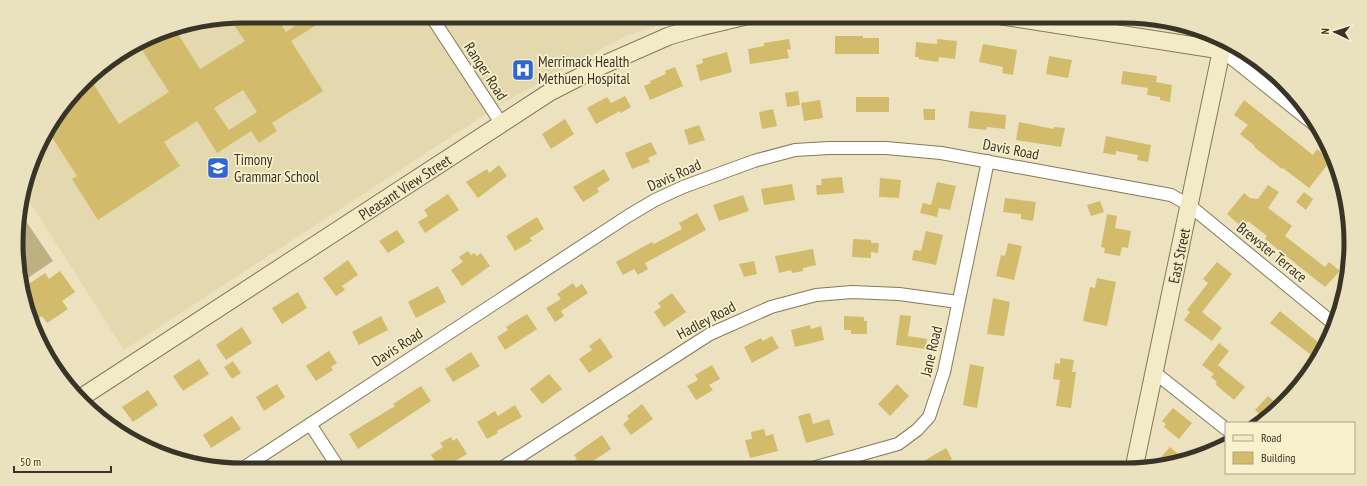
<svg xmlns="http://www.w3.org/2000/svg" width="1367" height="486" font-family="'PT Sans Narrow',sans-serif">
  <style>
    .built { fill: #e4d9ae }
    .green { fill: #beb181 }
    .building { fill: #d2bc6b; fill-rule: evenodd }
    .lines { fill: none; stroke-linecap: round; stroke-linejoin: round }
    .street-casing { stroke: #837a5a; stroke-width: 14 }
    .secondary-casing { stroke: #837a5a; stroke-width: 19 }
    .street { stroke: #fff; stroke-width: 12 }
    .secondary { stroke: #f3eac6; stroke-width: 17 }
    .labels { text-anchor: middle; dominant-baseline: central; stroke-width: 3.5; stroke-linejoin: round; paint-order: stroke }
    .poi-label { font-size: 15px; fill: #383527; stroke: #f9f0cc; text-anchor: start }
    .street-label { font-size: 15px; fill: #383527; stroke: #f9f0cc }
    .rim { fill: none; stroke: #383527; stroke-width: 5 }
  </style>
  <rect width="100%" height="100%" fill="#ece2bf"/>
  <g class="built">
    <polygon points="243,16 687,16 626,36 503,103 124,350 24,193 40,142 93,72 156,33"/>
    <polygon points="1077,16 1124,16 1183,24 1211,38"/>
  </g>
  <polygon class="green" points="19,211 53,261 22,282 18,214"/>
  <g class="building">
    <path d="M243,16h33l10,16 23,-16h5l4,8 -27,17 32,50 -51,32 5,8 -18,12 -8,-12 -34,22 -20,-32 -33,21 16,24 -82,54 -26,-41 5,-3 -29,-45 41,-54 30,47 50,-32 -31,-48 18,-11 19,-4 25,40 45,-28 -15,-22zM243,90l14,22 -28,18 -15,-22z"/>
    <polygon points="835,36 863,36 863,38 879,38 879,54 835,54"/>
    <polygon points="789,39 791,49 787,50 789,58 750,64 748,49 764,46 764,43"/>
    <polygon points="937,39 957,41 955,59 939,57 938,62 918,59 919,57 915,57 916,42 937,44"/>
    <polygon points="983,44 1017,50 1013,75 1002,73 1003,67 979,62"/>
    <polygon points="727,52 732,72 700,81 696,65 703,63 702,59"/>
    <polygon points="1049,56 1072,60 1068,78 1046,74"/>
    <polygon points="675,67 683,86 650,100 644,86 651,83 650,81 666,74 665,71"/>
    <polygon points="1123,71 1157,76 1156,82 1172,85 1170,102 1160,100 1160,97 1147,95 1148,88 1121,84"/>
    <polygon points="798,91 800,105 787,107 785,93"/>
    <polygon points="625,96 631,107 621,113 620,111 596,124 587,108 607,97 611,103"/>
    <rect x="856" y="97" width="33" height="15"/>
    <polygon points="820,100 823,118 804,121 801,103"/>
    <polygon points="1244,100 1313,155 1317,149 1327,157 1325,159 1329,163 1309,188 1283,168 1282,169 1254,147 1255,146 1240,134 1248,125 1234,115"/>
    <polygon points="773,109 777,126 762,129 759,112"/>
    <polygon points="923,109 935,109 935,120 924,120"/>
    <polygon points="970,111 1006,115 1005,129 987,127 986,130 968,128"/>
    <polygon points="565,119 574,134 551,149 542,134"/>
    <polygon points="1019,122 1054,129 1054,127 1065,128 1061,147 1016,140"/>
    <polygon points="699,125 705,140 689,145 684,130"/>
    <polygon points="1106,136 1151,145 1148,162 1137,160 1138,155 1116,151 1116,155 1103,153"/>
    <polygon points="651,142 657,154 648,158 650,162 632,169 625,153"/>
    <polygon points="499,165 507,176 478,198 466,182 487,169 489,173"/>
    <polygon points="604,169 610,180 597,188 599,192 583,202 573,187"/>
    <polygon points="842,177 844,193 817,195 816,185 822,185 821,179"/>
    <polygon points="880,178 901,180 899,198 879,197"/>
    <polygon points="937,182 956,186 950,210 939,208 937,217 920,213 923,203 931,205"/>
    <polygon points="792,184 795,200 764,205 761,189"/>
    <polygon points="1268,185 1279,192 1268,208 1292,226 1285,236 1325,267 1329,262 1340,271 1325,287 1265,239 1267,236 1248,221 1243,228 1227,214 1244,193 1250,198 1258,199"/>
    <polygon points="1304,192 1313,199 1306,210 1296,202"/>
    <polygon points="448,194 459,210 425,233 418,222 428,216 424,210"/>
    <polygon points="743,195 749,211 719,221 713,205"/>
    <polygon points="1005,198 1036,202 1033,221 1021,219 1021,214 1003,212"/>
    <polygon points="1100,201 1104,212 1091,216 1087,205"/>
    <polygon points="697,213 706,230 645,263 648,269 638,275 634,269 623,275 616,262 652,242 654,244 682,229 679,223"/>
    <polygon points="1107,214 1117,216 1115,228 1131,231 1128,248 1122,247 1120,256 1104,253 1105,248 1101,247"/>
    <polygon points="537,217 544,229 530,238 532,241 515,251 506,236"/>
    <polygon points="397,230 405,242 388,253 379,241"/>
    <polygon points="926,231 943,235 936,265 912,260 914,250 921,251"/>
    <polygon points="853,239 871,240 871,243 879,243 878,253 871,252 871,258 852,257"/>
    <polygon points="1008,243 1022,246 1014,280 996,276 1001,255 1005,256"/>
    <polygon points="813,249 816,265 803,268 803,271 792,273 791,270 779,273 775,256"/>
    <polygon points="468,251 471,255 474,253 477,256 481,253 490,266 462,286 451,270 463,262 459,257"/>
    <polygon points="348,260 358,275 342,286 345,290 336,296 323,278"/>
    <polygon points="754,261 757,274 744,277 739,264"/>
    <polygon points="1217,262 1232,274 1202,312 1222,328 1212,341 1184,320 1190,312 1187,310 1208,283 1203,279"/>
    <polygon points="60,271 75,292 62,301 68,309 47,323 42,316 33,322 24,302 23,288 45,273 49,279"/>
    <polygon points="1097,278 1116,282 1107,326 1083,321 1090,287 1095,288"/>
    <polygon points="573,283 576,288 582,284 588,293 561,311 564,316 555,322 546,308 561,299 557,294"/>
    <polygon points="438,286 446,302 416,318 408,302"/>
    <polygon points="298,292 307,308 282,324 272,308"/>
    <polygon points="672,293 686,312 664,327 654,312 661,307 658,303"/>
    <polygon points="993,298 1010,302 1004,336 987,334"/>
    <polygon points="1280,311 1324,347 1315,358 1270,323"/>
    <polygon points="527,314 537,329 505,350 497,337 508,330 506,327"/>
    <polygon points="900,315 911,316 908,336 927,339 926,349 896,345"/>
    <polygon points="381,316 388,330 359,345 352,332"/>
    <polygon points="844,316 864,317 864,321 867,321 867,334 851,334 851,330 844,330"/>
    <polygon points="810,325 811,329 821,326 824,340 795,347 791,330"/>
    <polygon points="242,327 252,343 226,360 216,345"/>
    <polygon points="772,336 779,348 752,363 744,347 761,338 763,341"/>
    <polygon points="600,338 613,357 589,373 579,359 592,350 589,346"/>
    <polygon points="1219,343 1229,351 1218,365 1245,387 1234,400 1215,384 1217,382 1211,377 1214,374 1202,365"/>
    <polygon points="329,351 337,363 331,367 333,370 316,381 306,366"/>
    <polygon points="471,352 480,366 453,382 445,369"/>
    <polygon points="1060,358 1074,360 1072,372 1076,372 1071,408 1056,406 1060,380 1053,379 1055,363 1060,364"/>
    <polygon points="199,359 209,374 183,391 173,376"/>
    <polygon points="233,361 241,373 232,379 224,367"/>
    <polygon points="970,364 984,367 977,408 963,405"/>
    <polygon points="712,365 720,379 709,385 713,390 696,400 687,386 698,380 695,375"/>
    <polygon points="549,374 562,389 542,404 530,389"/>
    <polygon points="277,384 285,397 264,411 256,397"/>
    <polygon points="897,384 909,396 890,416 878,404"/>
    <polygon points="421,386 431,401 358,449 349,434 395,406 393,404"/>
    <polygon points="148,390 158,405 133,422 122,407"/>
    <polygon points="1268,396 1280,406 1274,414 1265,419 1255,410"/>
    <polygon points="642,404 653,419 631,435 623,424 629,419 627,416"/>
    <polygon points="515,405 522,417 497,431 498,433 487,439 477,422 495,411 498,416"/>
    <polygon points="1173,408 1192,423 1179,439 1164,427 1166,424 1162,421"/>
    <polygon points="810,413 813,424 829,419 834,435 806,443 798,416"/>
    <polygon points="232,416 241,429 211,448 203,435"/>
    <polygon points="764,429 766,436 773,434 778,451 750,458 745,440 752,439 751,432"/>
    <polygon points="602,435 611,449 581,469 577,469 572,463 577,459 574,455"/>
    <polygon points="451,437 453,441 457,438 467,454 440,470 431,455 443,447 440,443"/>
    <polygon points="1170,447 1184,459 1151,468"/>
    <polygon points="946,448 952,459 935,468 910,469"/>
  </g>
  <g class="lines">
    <g class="street-casing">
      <g id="street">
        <polyline points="431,16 501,123"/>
        <polyline points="1221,50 1321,130"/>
        <polyline points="1154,372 1226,429"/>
        <polyline points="310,424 340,470"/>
        <polyline points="500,469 710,334 771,307 816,295 852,292 899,294 958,302"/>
        <polyline points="809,469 898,444 917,430 929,417 944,372 988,161"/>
        <polyline points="240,470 628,216 655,200 683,187 754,161 795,150 829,148 886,148 941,153 1171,195 1189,205 1334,324"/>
      </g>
    </g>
    <g class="secondary-casing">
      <g id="secondary">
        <polyline points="1002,16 1221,50"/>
        <path id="s1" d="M82,397l468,-305 53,-27 66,-29 31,-9 46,-11"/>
        <path id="s2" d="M1134,468l89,-425"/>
      </g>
    </g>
    <use href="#street" class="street"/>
    <use href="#secondary" class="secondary"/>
  </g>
  <defs>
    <g id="hospital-square" transform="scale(1.15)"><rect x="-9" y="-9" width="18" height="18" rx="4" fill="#2f66d5" stroke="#f9f0cc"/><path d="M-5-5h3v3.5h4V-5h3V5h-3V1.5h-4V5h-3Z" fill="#fff"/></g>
    <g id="school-square" transform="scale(1.15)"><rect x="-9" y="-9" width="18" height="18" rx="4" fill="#2f66d5" stroke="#f9f0cc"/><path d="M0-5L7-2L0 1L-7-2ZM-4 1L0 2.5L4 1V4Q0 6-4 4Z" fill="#fff"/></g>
  </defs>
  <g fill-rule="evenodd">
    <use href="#hospital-square" x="523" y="70"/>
    <use href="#school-square" x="218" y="168"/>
  </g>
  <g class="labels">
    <g class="poi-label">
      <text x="538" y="61">Merrimack Health<tspan x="538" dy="17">Methuen Hospital</tspan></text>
      <text x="234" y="159">Timony<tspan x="234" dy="17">Grammar School</tspan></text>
    </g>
    <g class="street-label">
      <text transform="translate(486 71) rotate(57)">Ranger Road</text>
      <text transform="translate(1011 149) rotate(11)">Davis Road</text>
      <text transform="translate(674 175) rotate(-24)">Davis Road</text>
      <text stroke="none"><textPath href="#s1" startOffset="385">Pleasant View Street</textPath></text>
      <text transform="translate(1272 252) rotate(39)">Brewster Terrace</text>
      <text stroke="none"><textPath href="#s2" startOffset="217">East Street</textPath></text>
      <text transform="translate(706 320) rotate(-28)">Hadley Road</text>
      <text transform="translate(397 347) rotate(-33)">Davis Road</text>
      <text transform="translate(931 351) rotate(-77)">Jane Road</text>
    </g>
  </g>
  <path d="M0 0H1367V486H0ZM243 23H1124A220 220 0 0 1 1344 243V243A220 220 0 0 1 1124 463H243A220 220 0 0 1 23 243V243A220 220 0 0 1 243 23Z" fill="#eae1bf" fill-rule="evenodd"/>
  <path class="rim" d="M243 23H1124A220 220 0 0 1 1344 243V243A220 220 0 0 1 1124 463H243A220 220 0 0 1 23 243V243A220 220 0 0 1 243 23Z"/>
  <rect x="1225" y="422" width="130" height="52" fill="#f9f0cc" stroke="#aca58a"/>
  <rect x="1233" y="435" width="20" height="6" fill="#f3eac6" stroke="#aca58a"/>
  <text x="1261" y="442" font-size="12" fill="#383527">Road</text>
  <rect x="1233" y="452" width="20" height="12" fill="#d2bc6b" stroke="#aca58a"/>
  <text x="1261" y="462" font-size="12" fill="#383527">Building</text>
  <g transform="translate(1335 32) rotate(274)" stroke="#f9f0cc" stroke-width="3" paint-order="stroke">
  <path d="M0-3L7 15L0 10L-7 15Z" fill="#383527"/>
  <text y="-6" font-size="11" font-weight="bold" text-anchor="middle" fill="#383527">N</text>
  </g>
  <path d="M14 466v6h97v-6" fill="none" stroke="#383527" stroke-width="2"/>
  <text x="20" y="466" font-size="12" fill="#383527" stroke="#f9f0cc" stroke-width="3" paint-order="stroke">50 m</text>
</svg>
